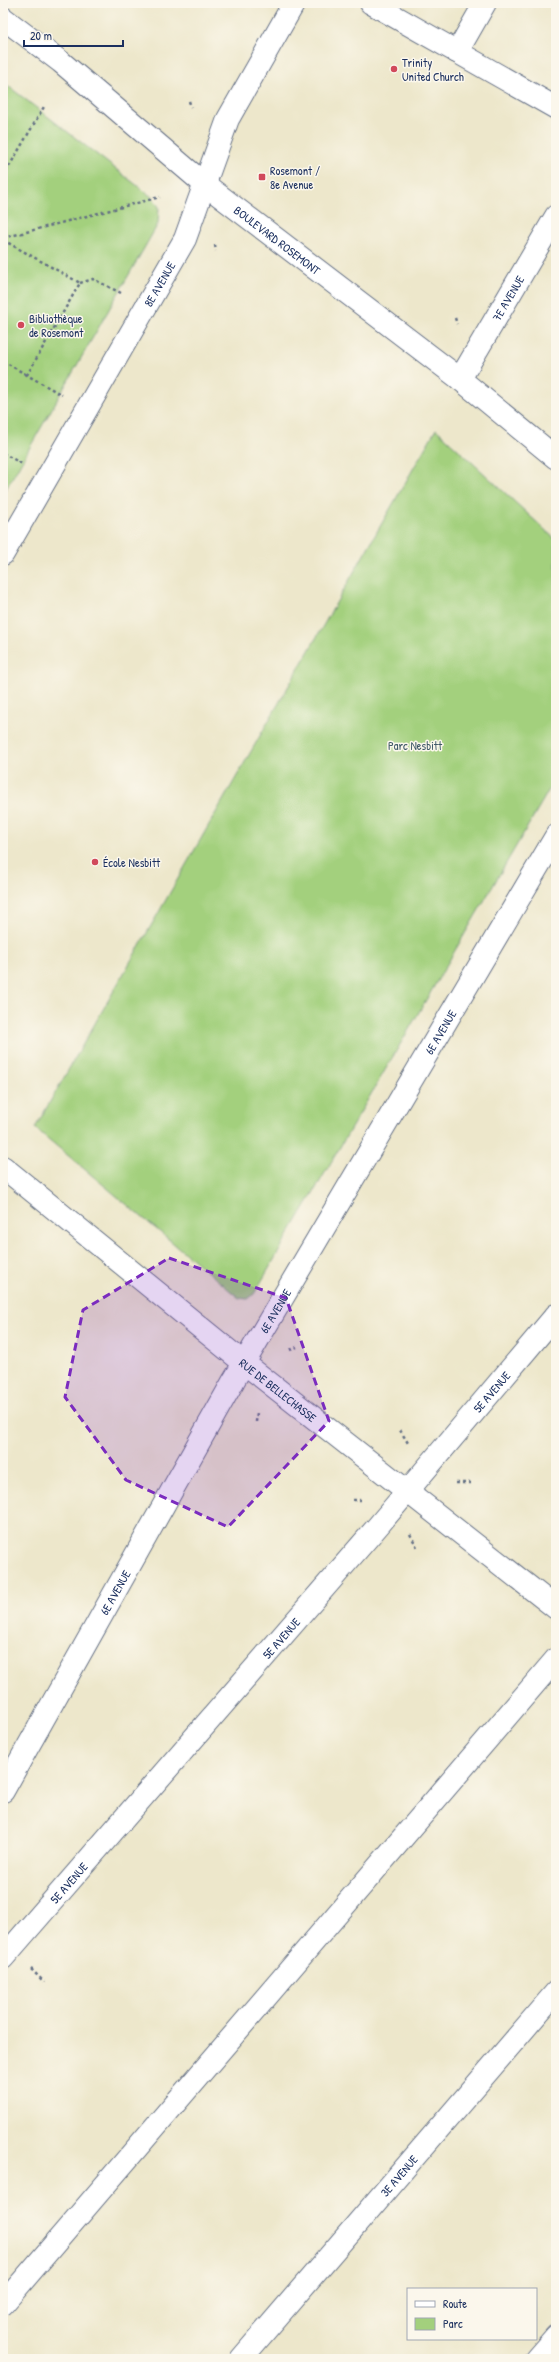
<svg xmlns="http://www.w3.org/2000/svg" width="559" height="2362" font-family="'Patrick Hand',sans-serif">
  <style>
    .green { fill: #a3d07d; stroke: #5f806e }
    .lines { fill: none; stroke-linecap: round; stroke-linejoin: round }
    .minor-casing { stroke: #646f84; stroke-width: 24 }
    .major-casing { stroke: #646f84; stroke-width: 24 }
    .path { stroke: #646f84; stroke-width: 2.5; stroke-dasharray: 3 3; stroke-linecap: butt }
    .minor { stroke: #fff; stroke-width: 22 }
    .major { stroke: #fff; stroke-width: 22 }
    .marked { fill: #7b2cbf; fill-opacity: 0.2; stroke: #7b2cbf; stroke-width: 3; stroke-dasharray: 8 5; stroke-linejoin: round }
    .poi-dot { fill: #d1495b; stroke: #fbf7ec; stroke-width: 1.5 }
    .labels { text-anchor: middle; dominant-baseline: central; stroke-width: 3; stroke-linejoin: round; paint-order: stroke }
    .poi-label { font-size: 12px; fill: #1b2f5e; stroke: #fbf7ec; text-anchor: start }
    .street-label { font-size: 12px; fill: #1b2f5e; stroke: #fbf7ec }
    .park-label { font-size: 12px; fill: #3d5766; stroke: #fbf7ec }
  </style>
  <rect width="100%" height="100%" fill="#fbf7ec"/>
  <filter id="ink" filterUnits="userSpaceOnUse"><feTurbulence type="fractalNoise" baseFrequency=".025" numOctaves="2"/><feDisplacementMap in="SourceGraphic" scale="8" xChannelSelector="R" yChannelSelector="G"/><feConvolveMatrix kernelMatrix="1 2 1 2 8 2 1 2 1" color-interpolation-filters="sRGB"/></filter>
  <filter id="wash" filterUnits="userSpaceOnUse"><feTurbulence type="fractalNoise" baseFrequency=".012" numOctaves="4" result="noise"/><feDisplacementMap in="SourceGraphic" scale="16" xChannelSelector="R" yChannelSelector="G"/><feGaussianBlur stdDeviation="0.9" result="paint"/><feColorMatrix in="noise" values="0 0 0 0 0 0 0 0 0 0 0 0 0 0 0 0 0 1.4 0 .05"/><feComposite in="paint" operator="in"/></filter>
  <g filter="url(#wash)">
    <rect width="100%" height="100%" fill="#ede7cb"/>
    <g class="green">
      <polygon points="3,82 152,197 159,207 158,224 3,494"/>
      <polygon points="436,429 556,540 556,778 254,1294 248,1299 239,1298 35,1128"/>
    </g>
  </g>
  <g filter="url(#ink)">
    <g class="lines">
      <g class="minor-casing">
        <g id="minor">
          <polyline points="371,3 556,108"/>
          <polyline points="457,52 485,3"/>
          <path id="s1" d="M460,379l96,-163"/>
          <path id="s2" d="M3,554l182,-315 43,-120 66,-116"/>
          <path id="s3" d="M3,1167l241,196 312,245"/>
          <path id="s4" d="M3,1791l231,-411 322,-544"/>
          <path id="s5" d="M3,1958l375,-432 178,-211"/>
          <polyline points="3,2304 556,1659"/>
          <path id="s6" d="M241,2359l315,-367"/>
          <polyline points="536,2359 556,2336"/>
        </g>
      </g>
      <g class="major-casing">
        <g id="major">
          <path id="s7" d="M3,18l58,44 142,121 257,196 96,79"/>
        </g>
      </g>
      <g class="path">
        <polyline points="189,101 191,107"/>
        <polyline points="3,177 45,105"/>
        <polyline points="3,238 160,197"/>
        <polyline points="3,240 80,283 27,375 62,395"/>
        <polyline points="215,245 216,251"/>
        <polyline points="80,283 93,279 121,293"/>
        <polyline points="455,318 457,324"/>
        <polyline points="3,361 27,375"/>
        <polyline points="3,453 22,464"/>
        <polyline points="3,1135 7,1139"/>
        <polyline points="290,1350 297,1347"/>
        <polyline points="256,1422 257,1412"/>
        <polyline points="400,1430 408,1443"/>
        <polyline points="456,1483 474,1483"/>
        <polyline points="353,1500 361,1500"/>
        <polyline points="410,1534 417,1547"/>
        <polyline points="31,1969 44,1982"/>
      </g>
      <use href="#minor" class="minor"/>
      <use href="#major" class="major"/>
    </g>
  </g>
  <path class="marked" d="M169,1258l117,40 43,123 -101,106 -102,-47 -61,-83 18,-87z"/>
  <g class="poi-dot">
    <circle cx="394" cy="69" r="4"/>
    <rect x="258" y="173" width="8" height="8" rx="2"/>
    <circle cx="21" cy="325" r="4"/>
    <circle cx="95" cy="862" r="4"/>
  </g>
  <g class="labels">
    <g class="poi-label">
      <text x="402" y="62">Trinity<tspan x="402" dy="14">United Church</tspan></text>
      <text x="270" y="170">Rosemont /<tspan x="270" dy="14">8e Avenue</tspan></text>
      <text x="29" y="318">Bibliothèque<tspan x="29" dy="14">de Rosemont</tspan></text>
      <text x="103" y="862">École Nesbitt</text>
    </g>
    <g class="street-label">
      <text stroke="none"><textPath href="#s7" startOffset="353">BOULEVARD ROSEMONT</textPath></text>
      <text stroke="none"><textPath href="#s2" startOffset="312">8E AVENUE</textPath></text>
      <text stroke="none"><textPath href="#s1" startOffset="94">7E AVENUE</textPath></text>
      <text stroke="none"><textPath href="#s4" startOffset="876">6E AVENUE</textPath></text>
      <text stroke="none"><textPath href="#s4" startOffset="552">6E AVENUE</textPath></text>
      <text stroke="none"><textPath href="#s3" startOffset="354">RUE DE BELLECHASSE</textPath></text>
      <text stroke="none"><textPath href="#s5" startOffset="748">5E AVENUE</textPath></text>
      <text stroke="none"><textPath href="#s4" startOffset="228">6E AVENUE</textPath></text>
      <text stroke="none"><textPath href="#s5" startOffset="424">5E AVENUE</textPath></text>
      <text stroke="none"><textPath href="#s5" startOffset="100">5E AVENUE</textPath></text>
      <text stroke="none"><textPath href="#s6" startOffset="242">3E AVENUE</textPath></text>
    </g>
    <g class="park-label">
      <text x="415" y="745">Parc Nesbitt</text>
    </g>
  </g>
  <rect width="559" height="2362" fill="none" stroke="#fbf7ec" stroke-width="16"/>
  <rect x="407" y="2288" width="130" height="52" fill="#fbf7ec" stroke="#a1a7b3"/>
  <rect x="415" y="2301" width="20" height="6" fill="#ffffff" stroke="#a1a7b3"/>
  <text x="443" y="2308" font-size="12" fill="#1b2f5e">Route</text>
  <rect x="415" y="2318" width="20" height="12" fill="#a3d07d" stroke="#a1a7b3"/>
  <text x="443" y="2328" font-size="12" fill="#1b2f5e">Parc</text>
  <path d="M24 40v6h99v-6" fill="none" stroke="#1b2f5e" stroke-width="2"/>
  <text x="30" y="40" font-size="12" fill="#1b2f5e" stroke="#fbf7ec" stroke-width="3" paint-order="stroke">20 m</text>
</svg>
